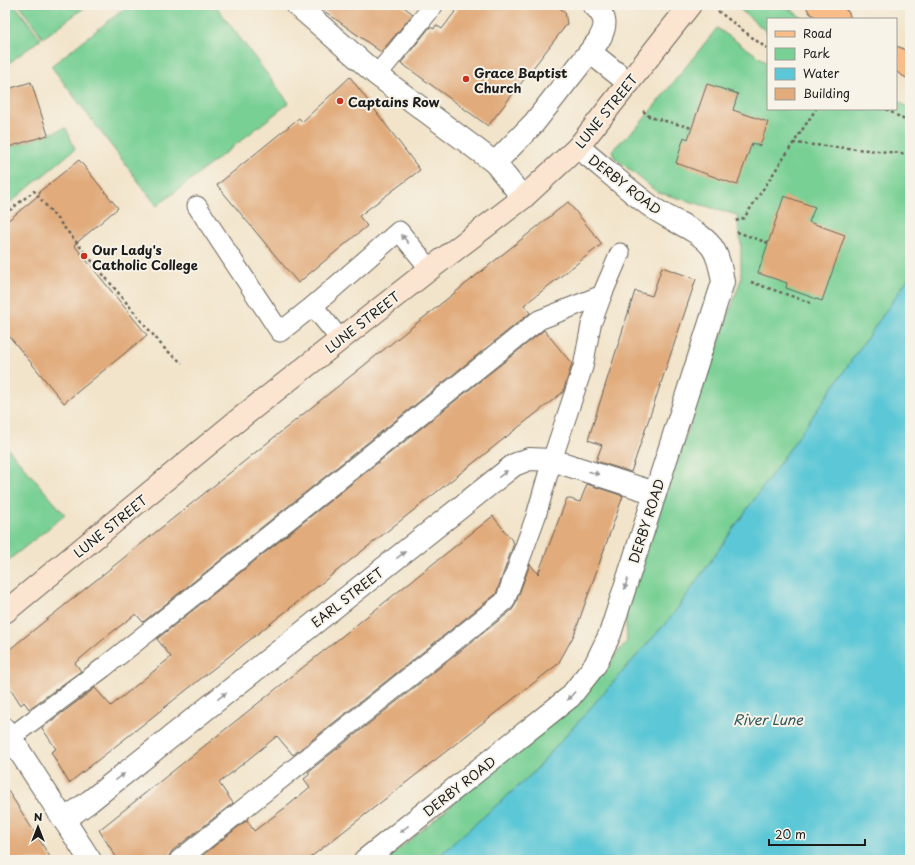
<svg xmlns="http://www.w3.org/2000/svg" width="915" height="865" font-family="'Playpen Sans',sans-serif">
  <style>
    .green { fill: #79d095; stroke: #4a7658 }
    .water { fill: #5cc7d6; stroke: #3c7279 }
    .building { fill: #e1ab7c }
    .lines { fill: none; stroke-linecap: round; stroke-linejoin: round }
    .lane-casing { stroke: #676259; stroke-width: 21 }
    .street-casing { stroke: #676259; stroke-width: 24 }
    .secondary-casing { stroke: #676259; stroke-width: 24 }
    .primary-casing { stroke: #676259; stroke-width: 24 }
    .path { stroke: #676259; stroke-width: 2.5; stroke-dasharray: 3 3; stroke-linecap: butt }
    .lane { stroke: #fff; stroke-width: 19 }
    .street { stroke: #fff; stroke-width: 22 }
    .secondary { stroke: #fce5d0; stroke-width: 22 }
    .primary { stroke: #f8bd89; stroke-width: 22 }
    .oneway { fill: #999 }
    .poi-dot { fill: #c8321e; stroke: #f7f3e8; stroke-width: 1.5 }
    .labels { text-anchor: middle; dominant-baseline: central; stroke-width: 4; stroke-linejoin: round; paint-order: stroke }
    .poi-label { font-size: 13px; font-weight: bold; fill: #1c1c1c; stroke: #f7f3e8; text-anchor: start }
    .street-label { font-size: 13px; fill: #1c1c1c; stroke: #f7f3e8 }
    .water-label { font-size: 14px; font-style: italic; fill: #32585d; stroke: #f7f3e8 }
  </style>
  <rect width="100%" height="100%" fill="#f7f3e8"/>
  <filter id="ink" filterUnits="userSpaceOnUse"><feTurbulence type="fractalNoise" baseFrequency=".025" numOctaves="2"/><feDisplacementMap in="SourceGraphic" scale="8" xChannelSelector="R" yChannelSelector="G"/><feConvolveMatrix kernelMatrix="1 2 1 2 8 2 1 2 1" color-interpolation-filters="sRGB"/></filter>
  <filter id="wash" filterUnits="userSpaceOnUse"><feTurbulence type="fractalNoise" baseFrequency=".012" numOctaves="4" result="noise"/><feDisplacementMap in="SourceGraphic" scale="16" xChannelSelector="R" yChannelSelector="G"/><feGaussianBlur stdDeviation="0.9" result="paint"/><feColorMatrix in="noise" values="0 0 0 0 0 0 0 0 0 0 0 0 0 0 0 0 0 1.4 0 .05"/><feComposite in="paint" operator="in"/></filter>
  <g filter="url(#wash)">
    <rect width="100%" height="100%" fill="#f2e4ca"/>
    <g class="green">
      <polygon points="5,5 15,5 41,39 5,66"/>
      <polygon points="19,5 88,5 43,38"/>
      <polygon points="129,5 215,5 289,103 157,206 51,66"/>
      <polygon points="735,5 784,5 804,19 768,19 768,33"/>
      <polygon points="717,28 768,63 768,109 896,109 896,99 910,109 910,276 815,413 672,616 530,776 434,860 386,860 585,693 627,641 625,612 741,279 741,246 737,215 657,192 614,157 612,150 640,124"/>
      <polygon points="66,128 75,149 5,207 5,198 9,194 5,189 5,149"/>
      <polygon points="5,445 65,515 5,563"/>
    </g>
    <polygon class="water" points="910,276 910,860 434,860 530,776 672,616 815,413"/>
    <g id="blocks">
      <g class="building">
        <polygon points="316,5 401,5 413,14 381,52"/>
        <polygon points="460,5 556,5 565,12 567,24 488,126 401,63 430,27 434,29 436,25 442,29"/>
        <polygon points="350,77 420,170 359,216 367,226 298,283 217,185 299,118 302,122"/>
        <polygon points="31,82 48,135 5,148 5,90"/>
        <polygon points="707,84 738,94 733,110 768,122 760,146 752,143 737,185 676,163 684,137 688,139"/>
        <polygon points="79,160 118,208 74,245 147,335 64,403 5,331 5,223 40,194 39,192"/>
        <polygon points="784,196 815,207 809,222 845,235 822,301 786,288 787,283 758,273"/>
        <polygon points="568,202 602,244 524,305 530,313 143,622 136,614 111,633 75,663 81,671 29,709 24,702 21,705 5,680 5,653"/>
        <polygon points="662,267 696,279 631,472 596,461 602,445 588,440 635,291 652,296"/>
        <polygon points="544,330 572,364 563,392 69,783 51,752 56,749 42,728 95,688 111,706 171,657 157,639"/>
        <polygon points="587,484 623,496 574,635 558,664 307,860 197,860 247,820 254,831 290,804 310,787 304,779 310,774 308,772 512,610 515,605 530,564 538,574 567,498 580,502"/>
        <polygon points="493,516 514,543 496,594 293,755 277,736 219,783 233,803 172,851 169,856 168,860 118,860 99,830"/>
        <polygon points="5,786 52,860 5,860"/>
      </g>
    </g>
  </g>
  <g filter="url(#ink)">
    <use href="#blocks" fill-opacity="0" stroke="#676259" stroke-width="1"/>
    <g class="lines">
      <g class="lane-casing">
        <g id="lane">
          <polyline points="377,75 433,6 432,5"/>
          <polyline points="197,206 280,332 313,306"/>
          <polyline points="340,339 313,306 399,231 430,269"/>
          <polyline points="5,746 11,737 103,668 539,320 602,295 620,253"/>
          <polyline points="179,860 505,601 536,516 552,460 583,367 591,325 602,295"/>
        </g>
      </g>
      <g class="street-casing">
        <g id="street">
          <polyline points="297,5 377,75 495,163 523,198"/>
          <polyline points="590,52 629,83"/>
          <path d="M495,163l39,-40 65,-83c8,-15 8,-22 -5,-35"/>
          <polyline points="5,729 90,860"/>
          <polyline points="64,820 90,801 514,465 529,459 552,460 655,493"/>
          <path d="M365,860l205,-163 25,-32 15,-31 113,-352c-2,-12 -4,-25 -11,-35 -16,-20 -43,-26 -63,-42 -25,-18 -47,-39 -71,-58"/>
        </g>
      </g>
      <g class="secondary-casing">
        <polyline id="secondary" points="5,612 233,424 430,269 523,198 578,147 690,5"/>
      </g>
      <g class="primary-casing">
        <g id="primary">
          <polyline points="818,5 839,19"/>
          <polyline points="896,58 910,67"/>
        </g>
      </g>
      <g class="path">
        <polyline points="718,11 766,48 768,47"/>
        <polyline points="886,109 910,123"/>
        <polyline points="643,111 650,117 692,128"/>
        <polyline points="793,143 910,154"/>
        <polyline points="5,214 34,191 164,348 182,363"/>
        <polyline points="736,221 744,218 816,109"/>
        <polyline points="737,232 768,243"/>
        <polyline points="751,282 811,303"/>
      </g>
      <use href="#lane" class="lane"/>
      <use href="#street" class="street"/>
      <use href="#secondary" class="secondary"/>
      <use href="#primary" class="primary"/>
    </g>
    <defs><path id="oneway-solid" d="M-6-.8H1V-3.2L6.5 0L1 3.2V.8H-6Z"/></defs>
    <g class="oneway">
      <use href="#oneway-solid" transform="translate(405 239) rotate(-128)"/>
      <use href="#oneway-solid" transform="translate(594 473) rotate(18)"/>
      <use href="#oneway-solid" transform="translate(503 474) rotate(-38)"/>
      <use href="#oneway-solid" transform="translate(401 555) rotate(-38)"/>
      <use href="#oneway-solid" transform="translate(626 584) rotate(107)"/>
      <use href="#oneway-solid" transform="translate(222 696) rotate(-38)"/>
      <use href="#oneway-solid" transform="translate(571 696) rotate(133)"/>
      <use href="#oneway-solid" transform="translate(120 777) rotate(-38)"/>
      <use href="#oneway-solid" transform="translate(404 829) rotate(142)"/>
    </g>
  </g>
  <g class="poi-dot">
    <circle cx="466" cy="79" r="4"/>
    <circle cx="340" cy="101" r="4"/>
    <circle cx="84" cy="256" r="4"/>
  </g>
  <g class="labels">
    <g class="poi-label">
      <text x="474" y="72">Grace Baptist<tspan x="474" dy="15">Church</tspan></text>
      <text x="348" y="101">Captains Row</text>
      <text x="92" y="249">Our Lady's<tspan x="92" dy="15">Catholic College</tspan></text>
    </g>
    <g class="street-label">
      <text transform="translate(606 111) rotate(-51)">LUNE STREET</text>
      <text transform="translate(625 184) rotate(38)">DERBY ROAD</text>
      <text transform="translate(362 322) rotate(-38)">LUNE STREET</text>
      <text transform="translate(646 521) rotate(-72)">DERBY ROAD</text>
      <text transform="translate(110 526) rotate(-39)">LUNE STREET</text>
      <text transform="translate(347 597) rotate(-38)">EARL STREET</text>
      <text transform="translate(459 786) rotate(-38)">DERBY ROAD</text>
    </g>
    <g class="water-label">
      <text x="768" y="719">River Lune</text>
    </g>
  </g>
  <rect width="915" height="865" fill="none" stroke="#f7f3e8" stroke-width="20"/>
  <rect x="767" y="18" width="130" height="92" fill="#f7f3e8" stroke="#9f9d96"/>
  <rect x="775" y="31" width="20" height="6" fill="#f8bd89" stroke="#9f9d96"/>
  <text x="803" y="38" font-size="12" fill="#1c1c1c">Road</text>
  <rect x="775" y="48" width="20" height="12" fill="#79d095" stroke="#9f9d96"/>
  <text x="803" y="58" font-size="12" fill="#1c1c1c">Park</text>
  <rect x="775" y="68" width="20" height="12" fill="#5cc7d6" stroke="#9f9d96"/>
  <text x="803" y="78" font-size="12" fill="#1c1c1c">Water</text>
  <rect x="775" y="88" width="20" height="12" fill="#e1ab7c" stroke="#9f9d96"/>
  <text x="803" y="98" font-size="12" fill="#1c1c1c">Building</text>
  <g transform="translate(38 827)" stroke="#f7f3e8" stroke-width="3" paint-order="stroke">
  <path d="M0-3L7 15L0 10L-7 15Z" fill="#1c1c1c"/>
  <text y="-6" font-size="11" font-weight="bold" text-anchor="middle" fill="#1c1c1c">N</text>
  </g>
  <path d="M769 839v6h96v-6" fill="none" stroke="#1c1c1c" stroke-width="2"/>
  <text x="775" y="839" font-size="12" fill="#1c1c1c" stroke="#f7f3e8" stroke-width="3" paint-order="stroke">20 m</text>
</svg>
